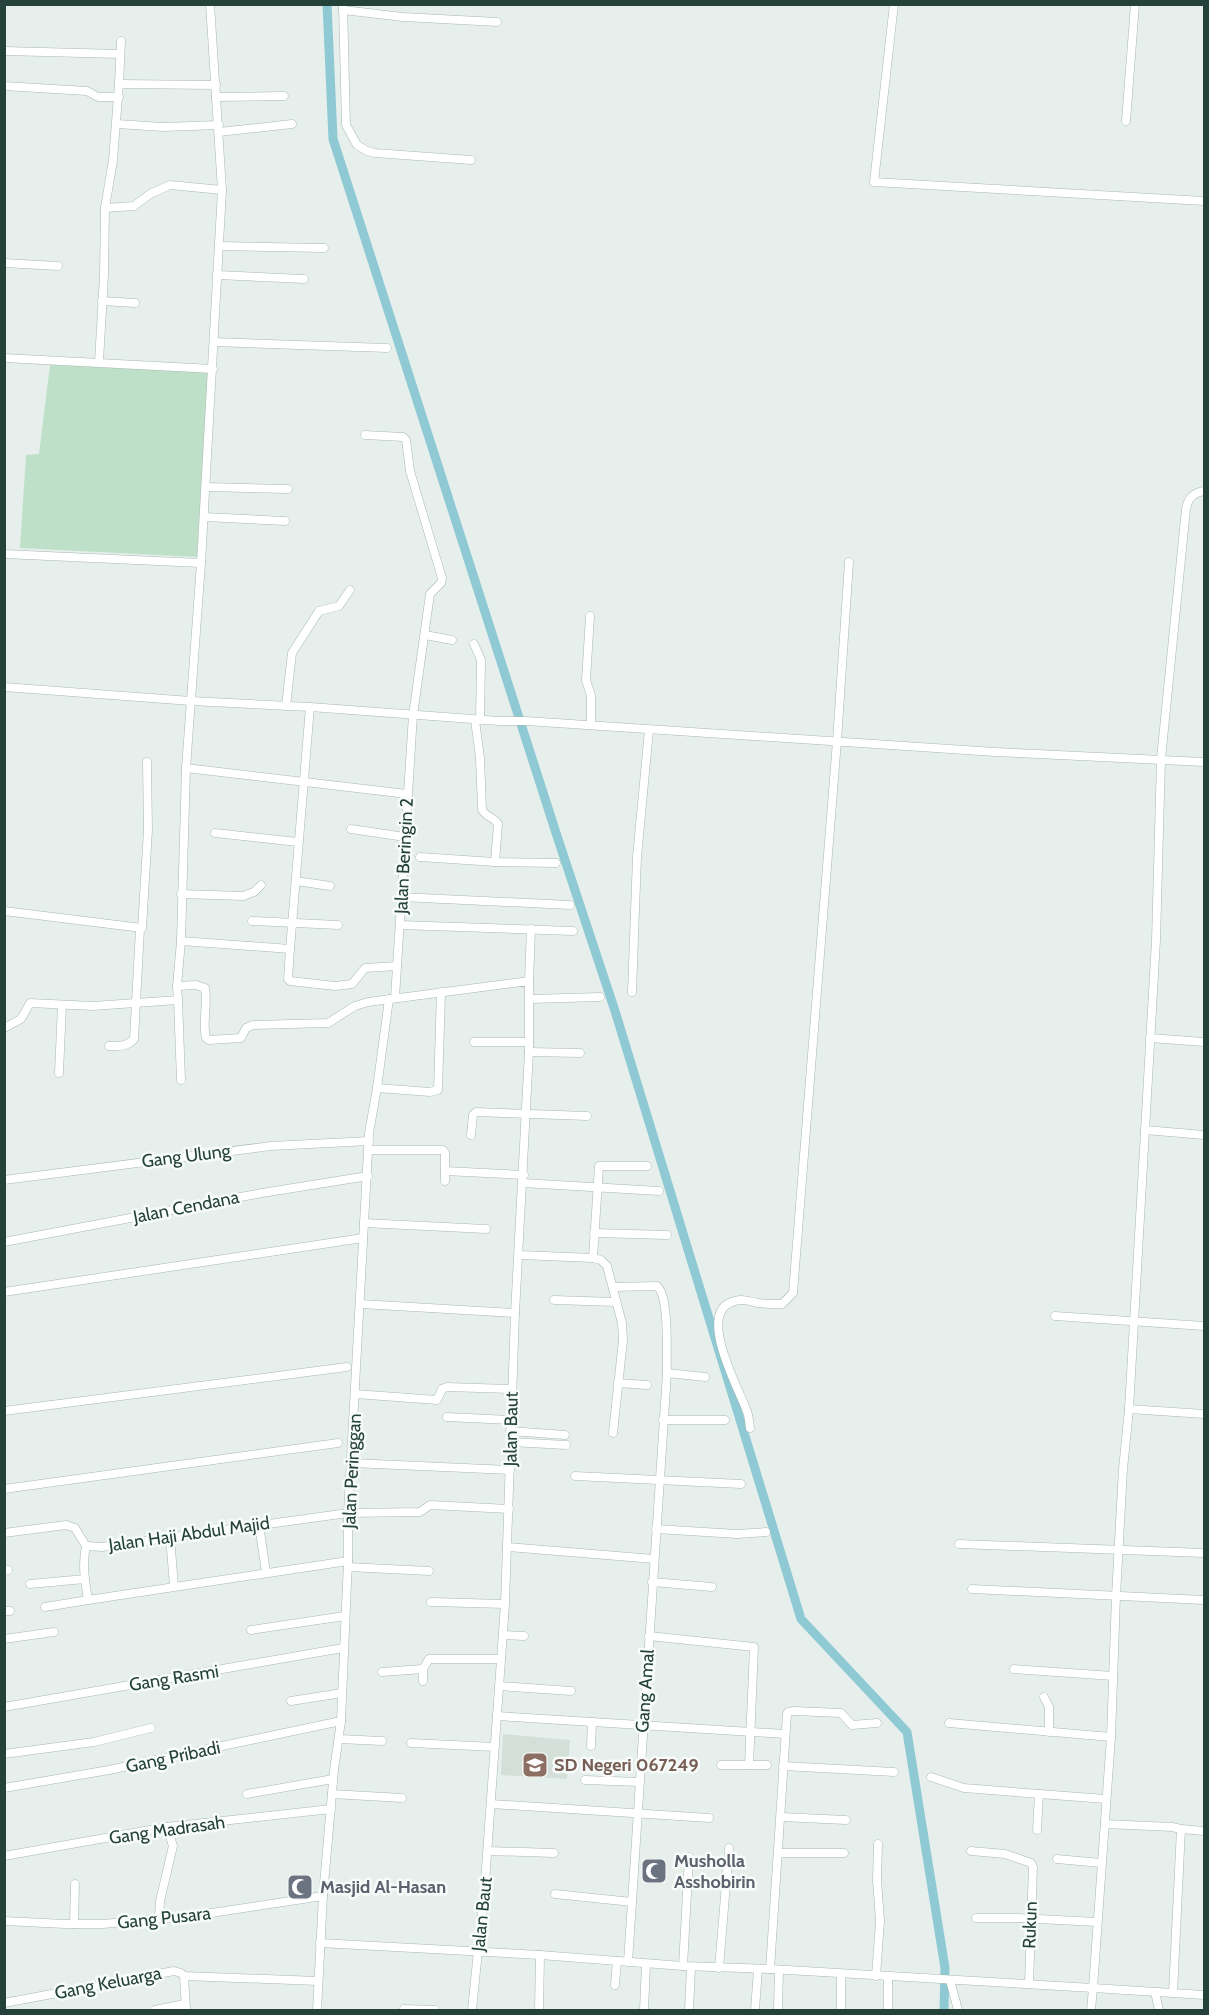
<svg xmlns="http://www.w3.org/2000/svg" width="1209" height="2015" font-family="Cabin,sans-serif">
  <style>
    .built { fill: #d4dfda }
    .green { fill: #bfe0c8 }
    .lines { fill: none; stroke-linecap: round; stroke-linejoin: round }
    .canal { stroke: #8ec9d4; stroke-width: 9 }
    .street-casing { stroke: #a8b8b2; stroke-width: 9 }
    .street { stroke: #fff; stroke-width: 8 }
    .labels { text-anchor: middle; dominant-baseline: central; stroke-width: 5; stroke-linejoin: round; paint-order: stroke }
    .street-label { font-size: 18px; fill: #24423a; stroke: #f7fbf9 }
    .education-label { font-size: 18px; font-weight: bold; fill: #785e54; stroke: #f7fbf9; text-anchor: start }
    .worship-label { font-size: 18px; font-weight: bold; fill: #5b616d; stroke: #f7fbf9; text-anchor: start }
  </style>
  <rect width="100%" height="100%" fill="#e6efeb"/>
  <polygon class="built" points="503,1734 570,1740 567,1779 501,1775"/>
  <polygon class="green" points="50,365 209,372 197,557 20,548 26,455 39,454"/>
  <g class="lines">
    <polyline class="canal" points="327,4 333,139 557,836 615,1011 801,1619 907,1732 945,1968 944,2010"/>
    <g class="street-casing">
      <g id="street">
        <polyline points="343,4 346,125 357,145 367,151 375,153 471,160"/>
        <polyline points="894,4 874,182 1204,201"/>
        <polyline points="343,10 403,17 497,22"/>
        <polyline points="4,51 120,54"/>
        <polyline points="119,84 121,41"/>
        <polyline points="4,86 87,91 98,97 119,97"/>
        <polyline points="216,97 284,96"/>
        <polyline points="1126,121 1135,4"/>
        <polyline points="117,124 163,127 219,125"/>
        <polyline points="219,132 292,124"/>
        <polyline points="105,208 134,206 150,194 170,185 222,190"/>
        <polyline points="219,246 324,248"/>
        <polyline points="4,263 58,266"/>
        <polyline points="217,275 304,279"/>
        <polyline points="102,301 135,303"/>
        <polyline points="214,342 387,348"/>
        <polyline points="4,358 213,369"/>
        <polyline points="99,361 104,276 105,208 113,160 119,84 216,85"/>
        <polyline points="365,435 403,437 406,440 410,471 442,578 441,583 430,594 413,715 395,998"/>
        <polyline points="206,487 288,489"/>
        <polyline points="204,517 285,521"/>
        <polyline points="4,554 201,563"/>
        <polyline points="590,616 586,680 591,696 591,725"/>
        <polyline points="425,635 452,640"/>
        <polyline points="474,644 481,660 480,720"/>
        <polyline points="4,687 191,701 310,707 499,721 526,721 995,752 1204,762"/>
        <polyline points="286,706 292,653 319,611 339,606 350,590"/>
        <path d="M475,720l5,38 2,51c2,7 12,8 16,15l-3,38"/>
        <polyline points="186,768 407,794"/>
        <polyline points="351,829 405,837"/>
        <polyline points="215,833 298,842"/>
        <polyline points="420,857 495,862 556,863"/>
        <polyline points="296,881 330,886"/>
        <polyline points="181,894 243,896 254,892 261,885"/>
        <polyline points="401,897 570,905"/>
        <polyline points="4,911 142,928 148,830 147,762"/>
        <polyline points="252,921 338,925"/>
        <polyline points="400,925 573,931"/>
        <polyline points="181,941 290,949 310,707"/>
        <polyline points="290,949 288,979 290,981 335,986 352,984 365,968 397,966"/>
        <polyline points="529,981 531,929"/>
        <path d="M177,986l19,-1 9,3c3,17 -3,35 1,50l3,2 32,-2 5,-10 7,-3 75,-2 27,-17 13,-4 161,-21v71l-14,261 -10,291 -20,278 -13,128"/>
        <polyline points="632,992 637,857 649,730"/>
        <polyline points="530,999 600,997"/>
        <polyline points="178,1000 181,1080"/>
        <polyline points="4,1028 21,1019 30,1003 93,1006 178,1000 177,986 181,941 186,768 201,563 222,190 210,4"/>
        <polyline points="1150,1038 1204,1042"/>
        <polyline points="474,1042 529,1042"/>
        <path d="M109,1046c10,0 18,1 25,-7l6,-110"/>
        <polyline points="529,1052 580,1053"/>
        <polyline points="59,1073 62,1005"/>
        <polyline points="377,1088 430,1092 438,1090 441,992"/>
        <polyline points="1145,1130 1204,1135"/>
        <polyline points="471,1135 473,1115 476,1112 587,1116"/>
        <polyline points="369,1150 443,1150 445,1153 445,1181"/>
        <polyline points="445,1171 524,1175"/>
        <polyline points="4,1180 271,1146 369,1141"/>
        <polyline points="523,1183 659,1191"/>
        <polyline points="364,1223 486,1229"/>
        <polyline points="594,1233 667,1235"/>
        <polyline points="4,1242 262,1193 368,1176"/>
        <polyline points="520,1255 593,1258 601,1260 607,1266 622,1323 623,1340 613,1433"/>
        <polyline points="593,1258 599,1166 647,1166"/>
        <path d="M613,1287l44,-1c13,11 9,69 10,87l-39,589"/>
        <polyline points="4,1292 363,1238"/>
        <polyline points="554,1300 616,1302"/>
        <polyline points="361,1304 515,1313"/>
        <polyline points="1055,1316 1204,1326"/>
        <polyline points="667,1373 705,1377"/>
        <polyline points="618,1383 647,1385"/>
        <polyline points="355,1394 437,1400 442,1389 447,1387 512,1389"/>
        <polyline points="1129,1409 1204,1414"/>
        <polyline points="4,1411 347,1367"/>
        <polyline points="447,1417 512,1420"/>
        <polyline points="663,1420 725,1420"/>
        <path d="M750,1428c-1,-7 -1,-13 -4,-19 -8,-22 -51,-99 -11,-108 9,-3 15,1 23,2 8,1 16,1 24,1l11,-11 44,-552 12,-179"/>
        <polyline points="510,1431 565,1435"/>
        <polyline points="511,1442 566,1445"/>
        <polyline points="352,1463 510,1470"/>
        <polyline points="575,1476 741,1484"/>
        <polyline points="4,1489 338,1443"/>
        <polyline points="259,1524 266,1573"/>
        <polyline points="656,1529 737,1534 766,1532"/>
        <polyline points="4,1533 66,1525 75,1528 86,1546"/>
        <polyline points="170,1537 174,1586"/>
        <polyline points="959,1544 1204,1553"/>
        <polyline points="86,1546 102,1547 348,1513 420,1512 430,1505 509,1509"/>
        <path d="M86,1546c-4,18 -1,36 2,54l260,-39"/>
        <polyline points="507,1547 654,1559"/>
        <polyline points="348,1567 429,1571"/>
        <polyline points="4,1571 8,1570"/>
        <polyline points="652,1582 712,1587"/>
        <polyline points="30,1584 85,1579"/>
        <polyline points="972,1589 1204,1600"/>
        <polyline points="431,1602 505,1604"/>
        <polyline points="45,1607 88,1600"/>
        <polyline points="4,1611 10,1611"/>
        <polyline points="251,1630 345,1616"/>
        <polyline points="503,1635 524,1636"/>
        <polyline points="649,1636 754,1647 749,1765"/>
        <polyline points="4,1639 54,1632"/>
        <polyline points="1014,1669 1113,1676"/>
        <polyline points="382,1672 423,1669"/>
        <polyline points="423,1681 423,1669 429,1659 501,1659"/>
        <polyline points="499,1686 571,1691"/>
        <polyline points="1044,1697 1049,1707 1049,1732"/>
        <polyline points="291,1701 342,1693"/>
        <polyline points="4,1707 343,1648"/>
        <polyline points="497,1716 785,1734"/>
        <polyline points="949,1723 1111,1737"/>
        <polyline points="339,1739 382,1741"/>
        <polyline points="411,1743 495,1747"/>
        <polyline points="591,1746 592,1722"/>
        <polyline points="4,1754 94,1742 151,1728"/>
        <polyline points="721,1765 767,1765"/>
        <polyline points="783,1766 894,1772"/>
        <polyline points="931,1777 964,1788 1039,1794"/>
        <polyline points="585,1780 639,1782"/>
        <polyline points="4,1788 109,1770 341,1721"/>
        <polyline points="247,1794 333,1779"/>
        <polyline points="332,1794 402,1798"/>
        <polyline points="491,1804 709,1818"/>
        <polyline points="781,1817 846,1820"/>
        <polyline points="1105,1824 1172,1827 1181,1829 1173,1993"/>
        <polyline points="1181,1829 1204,1831"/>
        <polyline points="1037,1830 1039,1794 1106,1799"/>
        <polyline points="488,1851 554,1853"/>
        <polyline points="971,1851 1005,1854 1031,1863 1033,1867 1029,1984"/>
        <polyline points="779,1853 844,1853"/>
        <polyline points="4,1856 167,1827 331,1809"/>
        <polyline points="1057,1859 1101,1863"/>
        <polyline points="555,1894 632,1902"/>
        <polyline points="159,1918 160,1901 173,1846 167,1827"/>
        <polyline points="976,1918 1018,1918 1097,1922"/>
        <polyline points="4,1921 65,1924 103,1924 198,1915 323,1896"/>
        <polyline points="74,1924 75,1884"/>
        <path d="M320,1943l220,12 143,11 87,3 323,19 18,-251 5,-141 7,-127 6,-60 27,-469 5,-181 25,-250c2,-11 7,-16 18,-18"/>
        <polyline points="683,1966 689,1857"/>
        <polyline points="719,1968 729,1848"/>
        <polyline points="770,1969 787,1714 788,1712 794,1711 841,1713 852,1725 877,1723"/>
        <polyline points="841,1974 841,2010"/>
        <polyline points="184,1976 186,2010"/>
        <polyline points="876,1976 880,1921 877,1880 878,1844"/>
        <polyline points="950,1980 958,2010"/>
        <polyline points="615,1985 617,1961"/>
        <polyline points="1155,1992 1159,2010"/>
        <polyline points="4,2003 174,1971 181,1973 184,1976 318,1981"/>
        <polyline points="404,2009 435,2010"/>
        <polyline points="155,2010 185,2004"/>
        <polyline points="317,2010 323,1896 334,1770 341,1721 348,1561 348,1513 369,1133 377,1088 389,999"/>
        <polyline points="539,2010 540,1955"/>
        <polyline points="644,2010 646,1964"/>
        <polyline points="689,2010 691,1967"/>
        <polyline points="755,2010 758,1969"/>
        <polyline points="778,2010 779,1970"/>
        <polyline points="888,2010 888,1977"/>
        <polyline points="1091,2010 1093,1988 1204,1995"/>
      </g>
    </g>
    <use href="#street" class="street"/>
  </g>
  <defs>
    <g id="school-square" transform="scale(1.35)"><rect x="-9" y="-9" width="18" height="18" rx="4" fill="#8d6e63" stroke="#f7fbf9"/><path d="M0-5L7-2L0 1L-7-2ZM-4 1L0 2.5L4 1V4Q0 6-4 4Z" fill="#fff"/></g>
    <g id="mosque-square" transform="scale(1.35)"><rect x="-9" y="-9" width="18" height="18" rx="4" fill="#6b7280" stroke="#f7fbf9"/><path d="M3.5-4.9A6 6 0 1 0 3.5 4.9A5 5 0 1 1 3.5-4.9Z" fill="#fff"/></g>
  </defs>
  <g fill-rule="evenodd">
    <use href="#school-square" x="535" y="1765"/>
    <use href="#mosque-square" x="654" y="1871"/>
    <use href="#mosque-square" x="300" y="1887"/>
  </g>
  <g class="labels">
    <g class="street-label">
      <text transform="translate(404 856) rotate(-87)">Jalan Beringin 2</text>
      <text transform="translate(186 1156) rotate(-7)">Gang Ulung</text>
      <text transform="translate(186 1207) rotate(-11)">Jalan Cendana</text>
      <text transform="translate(511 1429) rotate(-89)">Jalan Baut</text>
      <text transform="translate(352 1471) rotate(-87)">Jalan Peringgan</text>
      <text transform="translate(189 1534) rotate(-8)">Jalan Haji Abdul Majid</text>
      <text transform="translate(174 1678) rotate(-9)">Gang Rasmi</text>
      <text transform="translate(645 1691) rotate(-86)">Gang Amal</text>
      <text transform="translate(173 1757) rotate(-12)">Gang Pribadi</text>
      <text transform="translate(167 1830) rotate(-8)">Gang Madrasah</text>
      <text transform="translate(482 1914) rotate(-84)">Jalan Baut</text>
      <text transform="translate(164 1918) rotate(-6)">Gang Pusara</text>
      <text transform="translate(1030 1925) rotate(-88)">Rukun</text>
      <text transform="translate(108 1983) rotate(-11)">Gang Keluarga</text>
    </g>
    <g class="education-label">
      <text x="554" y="1765">SD Negeri 067249</text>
    </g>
    <g class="worship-label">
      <text x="674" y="1861">Musholla<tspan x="674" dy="21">Asshobirin</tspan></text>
      <text x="320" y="1887">Masjid Al-Hasan</text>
    </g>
  </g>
  <rect width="1209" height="2015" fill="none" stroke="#24423a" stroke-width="12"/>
</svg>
